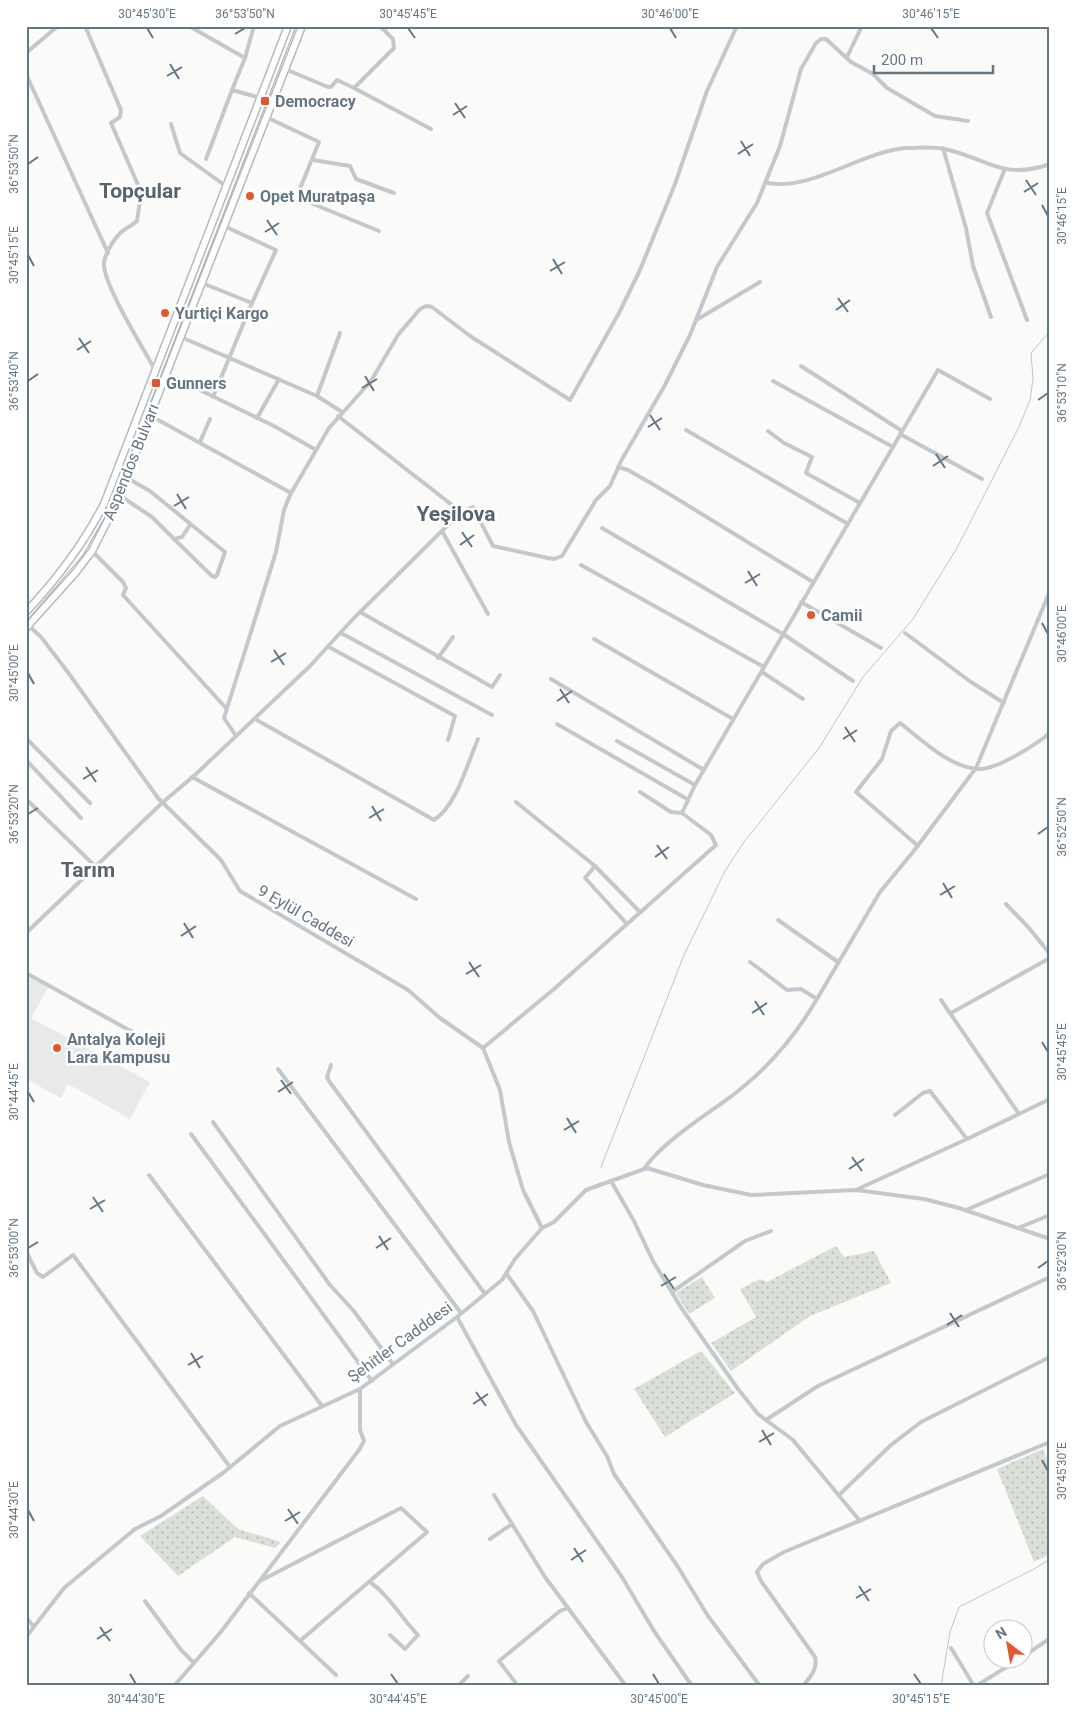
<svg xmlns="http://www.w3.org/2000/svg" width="1076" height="1712" font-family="Roboto,sans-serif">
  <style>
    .built { fill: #e8e9e9 }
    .grass { fill: url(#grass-dots) }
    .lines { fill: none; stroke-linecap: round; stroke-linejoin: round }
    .stream { stroke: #bbc7cb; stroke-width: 1 }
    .primary-casing { stroke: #b5babe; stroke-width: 9 }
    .street { stroke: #c3c8cc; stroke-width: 4 }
    .primary { stroke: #fff; stroke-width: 6 }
    .tram { stroke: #a2aab0; stroke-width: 1 }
    .ticks { fill: none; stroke: #657683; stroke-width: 2 }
    .poi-dot { fill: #e4572e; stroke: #fff; stroke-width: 2 }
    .labels { text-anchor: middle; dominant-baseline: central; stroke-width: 5; stroke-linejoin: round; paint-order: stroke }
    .poi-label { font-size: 16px; font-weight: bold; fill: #657683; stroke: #fff; text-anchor: start }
    .street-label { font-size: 16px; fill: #657683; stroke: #fff }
    .district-label { font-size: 21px; font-weight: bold; fill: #57646e; stroke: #fff }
    .neatline { fill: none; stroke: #657683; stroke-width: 2 }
    .ticks-label { font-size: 12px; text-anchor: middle; fill: #657683 }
  </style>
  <defs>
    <pattern id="grass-dots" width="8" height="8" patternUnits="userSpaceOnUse" patternTransform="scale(1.25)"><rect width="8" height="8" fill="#dadfd7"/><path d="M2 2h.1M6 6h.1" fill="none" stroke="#b4b9b4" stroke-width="1.8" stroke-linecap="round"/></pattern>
  </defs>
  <rect width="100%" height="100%" fill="#fafaf8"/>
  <polygon class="built" points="26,974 49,986 31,1018 150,1082 130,1119 68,1084 61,1098 26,1079"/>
  <g class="grass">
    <polygon points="836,1246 844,1257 874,1251 891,1283 810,1316 731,1371 711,1343 756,1317 740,1289 760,1279 767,1282"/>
    <polygon points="702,1277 715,1298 689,1314 676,1293"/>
    <polygon points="701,1351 735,1393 665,1437 634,1389"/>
    <polygon points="1043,1449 1050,1467 1050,1554 1034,1562 997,1469"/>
    <polygon points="203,1496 238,1529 281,1542 275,1548 235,1537 178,1576 140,1536"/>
  </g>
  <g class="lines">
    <g class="stream">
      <polyline points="601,1167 684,955 725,871 744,842 819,748 863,677 913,619 957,548 1019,427 1030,400 1033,379 1031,353 1050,331"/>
      <polyline points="941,1686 950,1632 959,1607 1034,1569 1050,1559"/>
    </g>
    <g class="primary-casing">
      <g id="primary">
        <path d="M26,612c31,-33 57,-67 78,-108l184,-478"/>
        <polyline points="26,628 76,572 92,551 113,510 302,26"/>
      </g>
    </g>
    <g class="street">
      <path d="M85,26l36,84 -1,7 -9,6 28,64 2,7 -4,27c-4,4 -9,6 -13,9 -9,6 -18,22 -20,32 -3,19 41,89 51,108"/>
      <polyline points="189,26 245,58 232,90 261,98"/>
      <polyline points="26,53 58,26"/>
      <polyline points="847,57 862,26"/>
      <polyline points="245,58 254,26"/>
      <polyline points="285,69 328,87 331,87 337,80 354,88 394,48 393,39 380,26"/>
      <polyline points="26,74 108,253"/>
      <polyline points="354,88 431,129"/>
      <polyline points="266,117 319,142 299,191 301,199 379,231"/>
      <polyline points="171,124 180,153 227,187"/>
      <polyline points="943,148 966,228 973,266 991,317"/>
      <polyline points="206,159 232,90"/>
      <polyline points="313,160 350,166 356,179 394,193"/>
      <polyline points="1004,171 987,213 1027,320"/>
      <path d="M768,183c44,8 95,-32 138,-35 12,0 27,-2 38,1 44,9 57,32 106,15"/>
      <polyline points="224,226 276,250 252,303"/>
      <polyline points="202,283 252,303 213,397"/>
      <polyline points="698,319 760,282"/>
      <polyline points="181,337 317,396 342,412"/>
      <polyline points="801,366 902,431"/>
      <polyline points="167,374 274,426 316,450"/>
      <polyline points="773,381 893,447"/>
      <polyline points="317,396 340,333"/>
      <polyline points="151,416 291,493"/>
      <polyline points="257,418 279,379"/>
      <polyline points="686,430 848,524"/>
      <polyline points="768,431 784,443 812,457 806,473 860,503"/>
      <polyline points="900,434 982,479"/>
      <polyline points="200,442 210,419"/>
      <polyline points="618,467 628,470 656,486 813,582"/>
      <polyline points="127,478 150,491 225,552 217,575 215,577 212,576 174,539"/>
      <polyline points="119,495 152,517 174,539 182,537 190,525"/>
      <polyline points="461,512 473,507 493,546 548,558 554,559 562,556 596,500 610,486 621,461 665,385 690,335 717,267 757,203 780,146 801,69 816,43 821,39 826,39 851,62 873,74 887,88 935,116 968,121"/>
      <polyline points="602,528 783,634 853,681"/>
      <polyline points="442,531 488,614"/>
      <polyline points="92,551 123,582 126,588 123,595 226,708"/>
      <polyline points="581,565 764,667"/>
      <polyline points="801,602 881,648"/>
      <polyline points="360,612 492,687 500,675"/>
      <polyline points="28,625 41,637 67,671 158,798 221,860 240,891 408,990 440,1018 483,1048 500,1090 509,1142 523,1190 542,1228"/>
      <polyline points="341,633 492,715"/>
      <polyline points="905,633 971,682 1004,703"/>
      <polyline points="594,639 733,719"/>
      <polyline points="329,647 455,716 448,740"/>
      <polyline points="438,658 453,637"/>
      <polyline points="762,672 803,699"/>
      <polyline points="551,679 704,770"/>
      <path d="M255,719l179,101c23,-15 33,-56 44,-81"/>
      <polyline points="557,724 687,799"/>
      <polyline points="236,736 224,718 276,552 284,510 290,495 329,428 371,381 398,335 420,309 426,306 432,307 470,336 570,400 619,313 640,270 675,184 707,91 737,26"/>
      <polyline points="26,738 90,803"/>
      <polyline points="617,741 695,785"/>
      <polyline points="26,760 81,818"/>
      <polyline points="192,777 416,899"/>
      <polyline points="26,799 95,866"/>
      <polyline points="516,802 595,866 640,912"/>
      <polyline points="682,813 695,785 938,370 990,399"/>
      <path d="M918,846l-62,-54 26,-33 9,-28 9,-8c22,17 49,44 78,46 19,1 57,-24 72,-36"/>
      <polyline points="595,866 585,878 627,924"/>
      <polyline points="1006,904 1029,928 1050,954"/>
      <polyline points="778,920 838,962"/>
      <polyline points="26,933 162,803 196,774 310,666 353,619 461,512 338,416"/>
      <polyline points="750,962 787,990 801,989 817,999 880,892 913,852 976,768 1050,591"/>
      <polyline points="26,973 156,1045"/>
      <polyline points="941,1000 1019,1114"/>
      <polyline points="951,1013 1050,958"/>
      <polyline points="483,1048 554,989 716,845 711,835 682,813 671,812 640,792"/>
      <polyline points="331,1065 327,1077 329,1081 485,1294"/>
      <polyline points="278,1069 461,1313"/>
      <polyline points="895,1115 923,1093 930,1091 967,1139 1050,1099"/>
      <polyline points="213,1122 330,1285 353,1310 393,1364"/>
      <polyline points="191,1134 372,1381"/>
      <path d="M644,1169c15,-23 55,-50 78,-66 39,-27 71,-63 95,-104"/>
      <polyline points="149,1175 322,1406"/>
      <polyline points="611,1181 634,1221 653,1261 682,1309 738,1389 758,1414 793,1440 860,1521"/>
      <polyline points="858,1189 967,1139"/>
      <polyline points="966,1210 1050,1174"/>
      <polyline points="1018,1228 1050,1215"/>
      <polyline points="26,1251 37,1273 43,1277 73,1255 230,1467"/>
      <polyline points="506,1273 533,1311 586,1422 607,1456 614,1474 678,1567 708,1616 760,1686"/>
      <polyline points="672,1292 745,1241 771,1231"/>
      <polyline points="457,1317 516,1425 622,1577 654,1631 692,1686"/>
      <polyline points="766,1420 818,1386 1050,1277"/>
      <polyline points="494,1495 545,1577 626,1686"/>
      <polyline points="839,1495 891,1445 921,1422 1050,1357"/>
      <polyline points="490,1539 512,1524"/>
      <polyline points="260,1581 401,1508 427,1532 301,1640"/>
      <path d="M370,1582c20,14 31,36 48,53l-13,14 -15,-14"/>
      <polyline points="249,1593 336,1675"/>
      <polyline points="145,1601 181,1650 193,1662"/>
      <polyline points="26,1617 34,1627"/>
      <polyline points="26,1637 64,1588 135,1529 161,1516 223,1473 280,1426 360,1389 457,1317 502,1280 515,1259 542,1228 554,1222 586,1190 647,1168 703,1185 751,1195 856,1190 924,1199 959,1208 1050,1239"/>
      <polyline points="951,1648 974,1686"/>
      <polyline points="1024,1656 1049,1639"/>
      <polyline points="174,1686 220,1633 359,1450 364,1441 360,1430 360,1389"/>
      <polyline points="458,1686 468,1676"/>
      <polyline points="518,1686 499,1661 560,1611 568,1608"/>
      <path d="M803,1686c7,-9 15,-17 12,-29l-54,-76 -4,-9 6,-8 21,-12 266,-110"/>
      <polyline points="976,1686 1018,1660"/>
    </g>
    <use href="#primary" class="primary"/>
    <polyline class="tram" points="26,622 83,555 109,510 296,26"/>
  </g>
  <path class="ticks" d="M147,28l6,10M408,28l7,10M670,28l6,10M931,28l7,10M235,34l10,-6M170,64l9,15M167,76l15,-9M455,103l10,15M453,115l14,-9M741,141l9,15M738,154l15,-10M28,164l10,-7M1026,180l10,15M1024,192l14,-9M1042,205l6,11M267,220l10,15M265,232l14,-9M28,255l6,11M553,259l9,15M550,271l15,-9M838,298l10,14M836,310l14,-10M79,338l10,15M77,350l14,-9M365,376l9,15M28,381l10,-7M362,388l15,-9M1038,400l10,-7M650,415l10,15M648,427l14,-9M936,454l9,14M933,466l15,-10M177,494l9,15M174,506l15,-9M462,532l10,15M460,545l14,-10M748,571l9,15M745,583l15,-9M1042,623l6,11M274,650l10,15M271,662l15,-9M28,673l6,11M560,689l9,14M557,701l15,-10M845,727l10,15M843,739l14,-9M86,767l10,15M83,779l15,-9M372,806l9,15M28,814l10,-6M369,818l15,-9M1038,834l10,-7M657,845l10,14M655,857l14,-10M943,883l9,15M940,895l15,-9M184,923l9,15M181,936l15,-10M469,962l10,15M466,974l15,-9M755,1001l9,14M752,1013l15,-10M1042,1042l6,10M281,1080l10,14M28,1092l6,10M278,1092l15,-10M567,1118l9,15M564,1130l15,-9M852,1157l10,14M849,1169l15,-10M93,1197l10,15M90,1209l15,-9M379,1236l9,14M28,1248l10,-6M376,1248l15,-10M1038,1268l10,-7M664,1274l10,15M661,1286l15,-9M950,1313l9,14M947,1325l15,-10M191,1353l9,15M188,1365l15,-9M476,1392l10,14M473,1404l15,-10M762,1430l9,15M759,1442l15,-9M1042,1460l6,11M288,1509l10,15M28,1510l6,11M285,1521l15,-9M574,1548l9,14M571,1560l15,-10M859,1586l10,15M856,1598l15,-9M100,1627l10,14M97,1639l15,-10M130,1674l6,10M391,1674l7,10M653,1674l6,10M914,1674l7,10"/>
  <g class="poi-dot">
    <rect x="260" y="96" width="10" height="10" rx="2.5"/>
    <circle cx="250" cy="196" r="5"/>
    <circle cx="165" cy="313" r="5"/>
    <rect x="151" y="378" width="10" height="10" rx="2.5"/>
    <circle cx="811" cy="615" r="5"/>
    <circle cx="57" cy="1048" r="5"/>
  </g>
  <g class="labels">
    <g class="poi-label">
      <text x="275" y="101">Democracy</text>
      <text x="260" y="196">Opet Muratpaşa</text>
      <text x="175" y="313">Yurtiçi Kargo</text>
      <text x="166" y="383">Gunners</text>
      <text x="821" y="615">Camii</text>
      <text x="67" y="1039">Antalya Koleji<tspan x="67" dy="18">Lara Kampusu</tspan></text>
    </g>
    <g class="street-label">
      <text transform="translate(131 462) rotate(-68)">Aspendos Bulvarı</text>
      <text transform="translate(306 916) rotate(30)">9 Eylül Caddesi</text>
      <text transform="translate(400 1342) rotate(-36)">Şehitler Cadddesi</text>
    </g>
    <g class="district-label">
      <text x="140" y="191">Topçular</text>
      <text x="456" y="514">Yeşilova</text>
      <text x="88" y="870">Tarım</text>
    </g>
  </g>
  <rect width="1076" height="1712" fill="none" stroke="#ffffff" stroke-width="55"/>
  <g transform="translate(1008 1644) rotate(328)"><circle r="24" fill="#ffffff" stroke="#c1c8cd"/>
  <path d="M0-4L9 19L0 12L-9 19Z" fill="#e4572e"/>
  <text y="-8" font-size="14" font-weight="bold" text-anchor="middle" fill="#657683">N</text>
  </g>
  <path d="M874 65v8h119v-8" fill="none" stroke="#657683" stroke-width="2.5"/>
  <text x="881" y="65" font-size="15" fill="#657683" stroke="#ffffff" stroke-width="4" paint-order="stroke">200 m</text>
  <rect x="28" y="28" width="1020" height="1656" class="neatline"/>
  <g class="ticks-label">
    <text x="147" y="18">30°45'30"E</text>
    <text x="245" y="18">36°53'50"N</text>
    <text x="408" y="18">30°45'45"E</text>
    <text x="670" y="18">30°46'00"E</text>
    <text x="931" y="18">30°46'15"E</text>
    <text transform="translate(14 164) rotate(-90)" y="4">36°53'50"N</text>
    <text transform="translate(1062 216) rotate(-90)" y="4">30°46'15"E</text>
    <text transform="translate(14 255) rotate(-90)" y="4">30°45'15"E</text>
    <text transform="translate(14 381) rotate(-90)" y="4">36°53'40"N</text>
    <text transform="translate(1062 393) rotate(-90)" y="4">36°53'10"N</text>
    <text transform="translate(1062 634) rotate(-90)" y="4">30°46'00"E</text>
    <text transform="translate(14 673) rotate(-90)" y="4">30°45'00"E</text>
    <text transform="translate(14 814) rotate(-90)" y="4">36°53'20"N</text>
    <text transform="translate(1062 827) rotate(-90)" y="4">36°52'50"N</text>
    <text transform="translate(1062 1052) rotate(-90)" y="4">30°45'45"E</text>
    <text transform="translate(14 1092) rotate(-90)" y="4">30°44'45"E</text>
    <text transform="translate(14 1248) rotate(-90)" y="4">36°53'00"N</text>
    <text transform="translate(1062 1261) rotate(-90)" y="4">36°52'30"N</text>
    <text transform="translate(1062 1471) rotate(-90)" y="4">30°45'30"E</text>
    <text transform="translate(14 1510) rotate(-90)" y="4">30°44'30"E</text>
    <text x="136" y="1703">30°44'30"E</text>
    <text x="398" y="1703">30°44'45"E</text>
    <text x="659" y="1703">30°45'00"E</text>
    <text x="921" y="1703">30°45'15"E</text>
  </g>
</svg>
